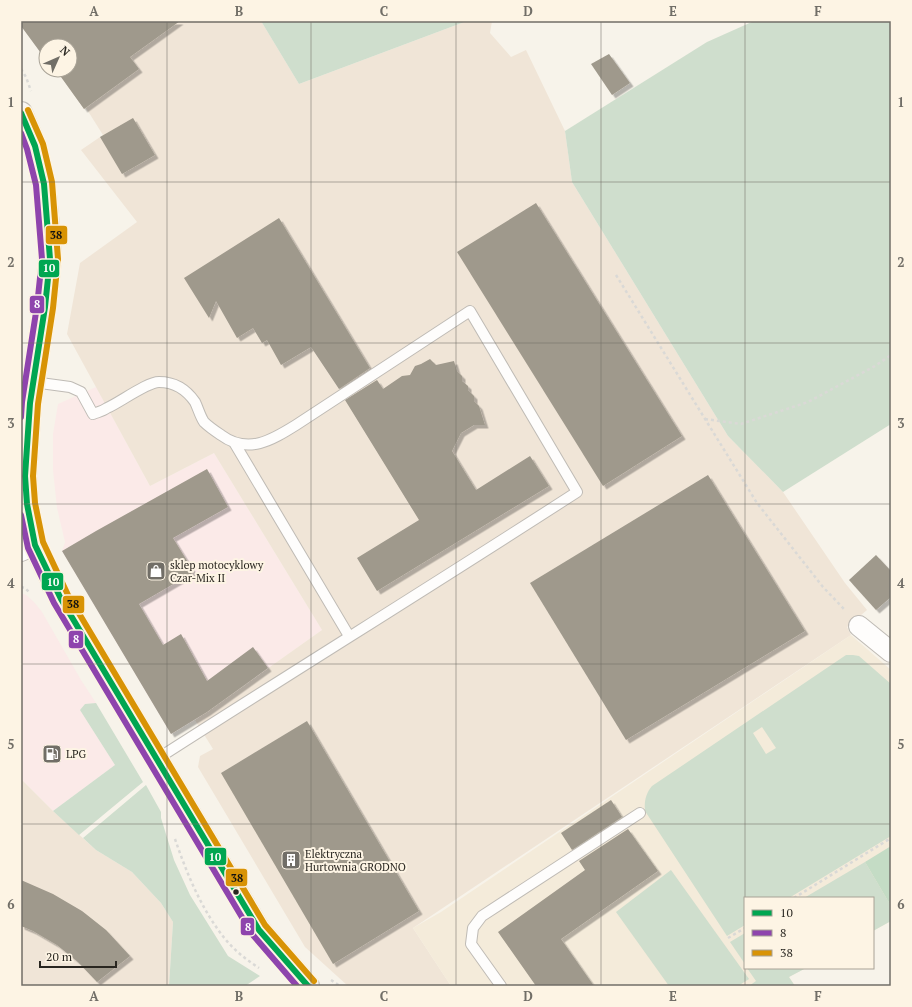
<svg xmlns="http://www.w3.org/2000/svg" width="912" height="1007" font-family="'PT Serif',serif">
  <style>
    .commercial { fill: #fbeae8 }
    .industrial { fill: #f0e5d7 }
    .built { fill: #f4ebda }
    .green { fill: #cfdecd; fill-rule: evenodd }
    .forest { fill: #c4dcc5 }
    .building { fill: #9f998c; filter: url(#shadow) }
    .lines { fill: none; stroke-linecap: round; stroke-linejoin: round }
    .service-casing { stroke: #bfbbb5; stroke-width: 12 }
    .minor-casing { stroke: #bfbbb5; stroke-width: 22 }
    .secondary-casing { stroke: #bfbbb5; stroke-width: 24 }
    .path { stroke: #dad9d6; stroke-width: 2.5; stroke-dasharray: 3 3; stroke-linecap: butt }
    .service { stroke: #fefdfc; stroke-width: 10 }
    .minor { stroke: #fefdfc; stroke-width: 20 }
    .secondary { stroke: #f9f6f2; stroke-width: 22 }
    .bus-1-casing { stroke: #fdf4e4; stroke-width: 9 }
    .bus-2-casing { stroke: #fdf4e4; stroke-width: 9 }
    .bus-3-casing { stroke: #fdf4e4; stroke-width: 9 }
    .bus-1 { stroke: #00a651; stroke-width: 6 }
    .bus-2 { stroke: #8e44ad; stroke-width: 6 }
    .bus-3 { stroke: #d89305; stroke-width: 6 }
    .grid { fill: none; stroke: #716e67; stroke-width: 1; stroke-opacity: 0.55 }
    .bus-dot { fill: #292620; stroke: #fdf4e4; stroke-width: 1.5 }
    .labels { text-anchor: middle; dominant-baseline: central; stroke-width: 4; stroke-linejoin: round; paint-order: stroke }
    .poi-label { font-size: 11px; fill: #292620; stroke: #fdf4e4; text-anchor: start }
    .line-badge { stroke: #fdf4e4; stroke-width: 1.5 }
    .badge-label { font-size: 11px; text-anchor: middle; font-weight: bold; fill: #fff }
    .pale-badge-label { font-size: 11px; text-anchor: middle; font-weight: bold; fill: #111 }
    .neatline { fill: none; stroke: #716e67; stroke-width: 1.5 }
    .grid-label { font-size: 13px; text-anchor: middle; font-weight: bold; fill: #716e67 }
  </style>
  <defs>
    <filter id="shadow"><feDropShadow dx="3.5" dy="3.5" stdDeviation="0" flood-color="#0004"/></filter>
  </defs>
  <rect width="100%" height="100%" fill="#f7f3ea"/>
  <g class="commercial">
    <polygon points="96,387 150,486 214,453 322,630 204,714 171,734 62,551 65,542 57,508 53,470 53,434 58,404"/>
    <polygon points="21,593 26,595 34,602 42,612 81,680 96,703 85,704 80,710 115,765 53,811 21,779"/>
  </g>
  <g class="industrial">
    <polygon points="21,21 261,21 299,84 467,21 492,21 490,33 511,57 526,50 565,131 572,182 728,436 783,492 845,583 867,610 847,627 851,635 413,928 451,986 348,986 305,947 198,767 200,756 213,749 195,720 322,630 214,453 150,486 67,334 80,263 137,222 81,150 103,135 86,108 84,109 56,70 70,70 70,46 46,46"/>
    <polygon points="21,779 53,811 96,850 132,872 161,903 173,922 169,986 21,986"/>
  </g>
  <polygon class="built" points="851,635 891,670 891,921 873,931 873,898 745,898 745,968 806,968 789,977 795,986 451,986 413,928 441,912"/>
  <g class="green">
    <polygon points="261,21 467,21 299,84"/>
    <polygon points="754,21 891,21 891,424 783,492 728,436 572,182 565,131 707,42"/>
    <path d="M846,655h7l6,1 32,28v152l-102,62h-44v27l-18,11 -82,-125c-1,-10 1,-18 7,-25zM762,727l14,21 -10,6 -13,-21z"/>
    <polygon points="96,703 143,782 79,835 53,811 115,765 80,710 85,704"/>
    <polygon points="146,785 161,812 161,818 174,860 190,895 228,956 260,976 245,986 169,986 173,922 161,903 132,872 96,850 83,838"/>
    <polygon points="865,862 891,906 891,921 873,931 873,898 804,898"/>
    <polygon points="671,870 749,979 738,986 669,986 616,912"/>
    <polygon points="745,933 745,964 730,942"/>
    <polygon points="747,968 806,968 789,977 795,986 749,986 756,981"/>
  </g>
  <polygon class="forest" points="891,846 891,906 865,862"/>
  <g class="building">
    <polygon points="21,21 180,21 130,57 139,69 84,109 56,70 70,70 70,46 46,46 46,60 21,26"/>
    <polygon points="609,54 630,83 612,95 591,64"/>
    <polygon points="133,118 155,155 122,174 100,137"/>
    <polygon points="536,203 682,436 603,486 457,252"/>
    <polygon points="279,218 370,368 339,389 311,347 281,365 267,340 262,343 253,328 237,338 216,301 209,318 184,278"/>
    <polygon points="430,359 436,365 454,361 457,371 462,376 462,381 468,386 468,390 474,396 474,401 479,406 485,425 474,425 461,433 452,451 476,490 530,456 549,486 377,591 357,558 419,520 345,400 377,380 383,389 402,376 410,375 415,366 421,364"/>
    <polygon points="207,469 228,507 173,538 194,572 139,604 163,645 181,634 207,681 253,647 268,668 207,712 171,734 62,551 96,531"/>
    <polygon points="708,475 805,631 626,740 530,583"/>
    <polygon points="876,555 891,571 891,597 876,610 849,580"/>
    <polygon points="307,721 419,911 333,964 221,773"/>
    <polygon points="611,800 622,817 572,850 561,833"/>
    <polygon points="628,829 658,871 561,939 594,986 536,986 498,932 585,870 579,861"/>
    <polygon points="21,880 53,894 82,911 106,930 130,956 97,982 78,962 57,945 33,931 21,926"/>
  </g>
  <g class="lines">
    <g class="service-casing">
      <g id="service">
        <path d="M33,382l37,5 11,5 12,22c5,-2 10,-3 14,-6 12,-5 40,-26 52,-26 15,0 27,7 36,20 3,6 5,14 9,20 5,5 11,9 17,13 27,20 51,5 75,-10l174,-114 107,181c-139,90 -280,177 -420,267"/>
        <polyline points="235,444 349,636"/>
        <polyline points="501,986 471,944 473,928 482,916 640,813"/>
      </g>
    </g>
    <g class="minor-casing">
      <g id="minor">
        <polyline points="21,551 35,545"/>
        <polyline points="859,626 891,652"/>
      </g>
    </g>
    <g class="secondary-casing">
      <polyline id="secondary" points="21,113 35,146 44,184 48,227 50,259 45,307 30,403 25,476 27,504 35,545 61,599 259,930 308,986"/>
    </g>
    <g class="path">
      <polyline points="21,69 26,77 31,91"/>
      <polyline points="616,275 757,503 823,587 844,609"/>
      <polyline points="705,419 741,424 808,402 875,366 891,355"/>
      <polyline points="21,587 25,588 29,592"/>
      <path d="M175,839c12,35 27,72 51,101 9,11 21,20 33,28"/>
      <polyline points="794,898 891,838"/>
      <polyline points="728,938 745,928"/>
      <polyline points="331,980 340,986"/>
    </g>
    <use href="#service" class="service"/>
    <use href="#minor" class="minor"/>
    <use href="#secondary" class="secondary"/>
    <g class="bus-1-casing">
      <polyline id="bus-1" points="21,113 35,146 44,184 50,259 45,307 30,403 25,476 27,504 35,545 61,599 259,930 308,986"/>
    </g>
    <g class="bus-2-casing">
      <g id="bus-2">
        <polyline points="21,133 27,149 36,185 42,259 37,306 22,402 21,417"/>
        <polyline points="21,515 28,548 54,603 252,934 297,986"/>
      </g>
    </g>
    <g class="bus-3-casing">
      <polyline id="bus-3" points="28,110 43,144 52,182 58,259 53,308 38,404 33,476 35,503 43,542 68,595 265,925 314,981"/>
    </g>
    <use href="#bus-1" class="bus-1"/>
    <use href="#bus-2" class="bus-2"/>
    <use href="#bus-3" class="bus-3"/>
  </g>
  <path class="grid" d="M167,21v965M311,21v965M456,21v965M601,21v965M745,21v877M21,182h870M21,343h870M21,504h870M21,664h870M21,824h870M745,968v18"/>
  <defs>
    <g id="shop-square" transform="scale(1)"><rect x="-9" y="-9" width="18" height="18" rx="4" fill="#716e67" stroke="#fdf4e4"/><path d="M-5-2.5h2.3a2.7 3.5 0 0 1 5.4 0H5L5.5 6h-11ZM-1.5-2.5h3a1.5 2.3 0 0 0-3 0Z" fill="#fff"/></g>
    <g id="fuel-square" transform="scale(1)"><rect x="-9" y="-9" width="18" height="18" rx="4" fill="#716e67" stroke="#fdf4e4"/><path d="M-5.5-6h7V0h2V4h1.3V-2.5L3-4.5l.8-.8L6-3V5H2.5V1h-1V6h-7ZM-4.2-4.7v3.2H.2V-4.7Z" fill="#fff"/></g>
    <g id="building-square" transform="scale(1)"><rect x="-9" y="-9" width="18" height="18" rx="4" fill="#716e67" stroke="#fdf4e4"/><path d="M-4-6H4V6H1V3H-1V6H-4ZM-2.5-4.3h1.7v1.8h-1.7ZM.8-4.3h1.7v1.8H.8ZM-2.5-1h1.7V.8h-1.7ZM.8-1h1.7V.8H.8Z" fill="#fff"/></g>
  </defs>
  <g fill-rule="evenodd">
    <use href="#shop-square" x="156" y="571"/>
    <use href="#fuel-square" x="52" y="754"/>
    <use href="#building-square" x="291" y="860"/>
  </g>
  <circle class="bus-dot" cx="236" cy="892" r="3.5"/>
  <g class="labels">
    <g class="poi-label">
      <text x="170" y="565">sklep motocyklowy<tspan x="170" dy="13">Czar-Mix II</tspan></text>
      <text x="66" y="754">LPG</text>
      <text x="305" y="854">Elektryczna<tspan x="305" dy="13">Hurtownia GRODNO</tspan></text>
    </g>
  </g>
  <g class="line-badge">
    <rect x="45" y="225" width="23" height="20" rx="4" fill="#d89305"/>
    <rect x="38" y="259" width="22" height="19" rx="4" fill="#00a651"/>
    <rect x="29" y="295" width="16" height="19" rx="4" fill="#8e44ad"/>
    <rect x="41" y="572" width="23" height="19" rx="4" fill="#00a651"/>
    <rect x="62" y="595" width="23" height="19" rx="4" fill="#d89305"/>
    <rect x="68" y="630" width="16" height="19" rx="4" fill="#8e44ad"/>
    <rect x="204" y="847" width="23" height="19" rx="4" fill="#00a651"/>
    <rect x="225" y="868" width="23" height="19" rx="4" fill="#d89305"/>
    <rect x="240" y="917" width="15" height="19" rx="4" fill="#8e44ad"/>
  </g>
  <g class="badge-label">
    <text x="49" y="272">10</text>
    <text x="37" y="308">8</text>
    <text x="53" y="586">10</text>
    <text x="76" y="643">8</text>
    <text x="215" y="861">10</text>
    <text x="248" y="931">8</text>
  </g>
  <g class="pale-badge-label">
    <text x="56" y="239">38</text>
    <text x="73" y="608">38</text>
    <text x="237" y="882">38</text>
  </g>
  <rect width="912" height="1007" fill="none" stroke="#fdf4e4" stroke-width="44"/>
  <rect x="744" y="897" width="130" height="72" fill="#fdf4e4" stroke="#a8a296"/>
  <rect x="752" y="910" width="20" height="6" fill="#00a651" stroke="#a8a296"/>
  <text x="780" y="917" font-size="12" fill="#292620">10</text>
  <rect x="752" y="930" width="20" height="6" fill="#8e44ad" stroke="#a8a296"/>
  <text x="780" y="937" font-size="12" fill="#292620">8</text>
  <rect x="752" y="950" width="20" height="6" fill="#d89305" stroke="#a8a296"/>
  <text x="780" y="957" font-size="12" fill="#292620">38</text>
  <g transform="translate(58 58) rotate(45)"><circle r="19" fill="#fdf4e4" stroke="#a8a296"/>
  <path d="M0-3L7 15L0 10L-7 15Z" fill="#716e67"/>
  <text y="-6" font-size="11" font-weight="bold" text-anchor="middle" fill="#292620">N</text>
  </g>
  <path d="M40 961v6h76v-6" fill="none" stroke="#292620" stroke-width="2"/>
  <text x="46" y="961" font-size="12" fill="#292620" stroke="#fdf4e4" stroke-width="3" paint-order="stroke">20 m</text>
  <rect x="22" y="22" width="868" height="963" class="neatline"/>
  <g class="grid-label">
    <text x="94" y="16">A</text>
    <text x="239" y="16">B</text>
    <text x="384" y="16">C</text>
    <text x="528" y="16">D</text>
    <text x="673" y="16">E</text>
    <text x="818" y="16">F</text>
    <text x="11" y="107">1</text>
    <text x="901" y="107">1</text>
    <text x="11" y="267">2</text>
    <text x="901" y="267">2</text>
    <text x="11" y="428">3</text>
    <text x="901" y="428">3</text>
    <text x="11" y="588">4</text>
    <text x="901" y="588">4</text>
    <text x="11" y="749">5</text>
    <text x="901" y="749">5</text>
    <text x="11" y="909">6</text>
    <text x="901" y="909">6</text>
    <text x="94" y="1001">A</text>
    <text x="239" y="1001">B</text>
    <text x="384" y="1001">C</text>
    <text x="528" y="1001">D</text>
    <text x="673" y="1001">E</text>
    <text x="818" y="1001">F</text>
  </g>
</svg>
